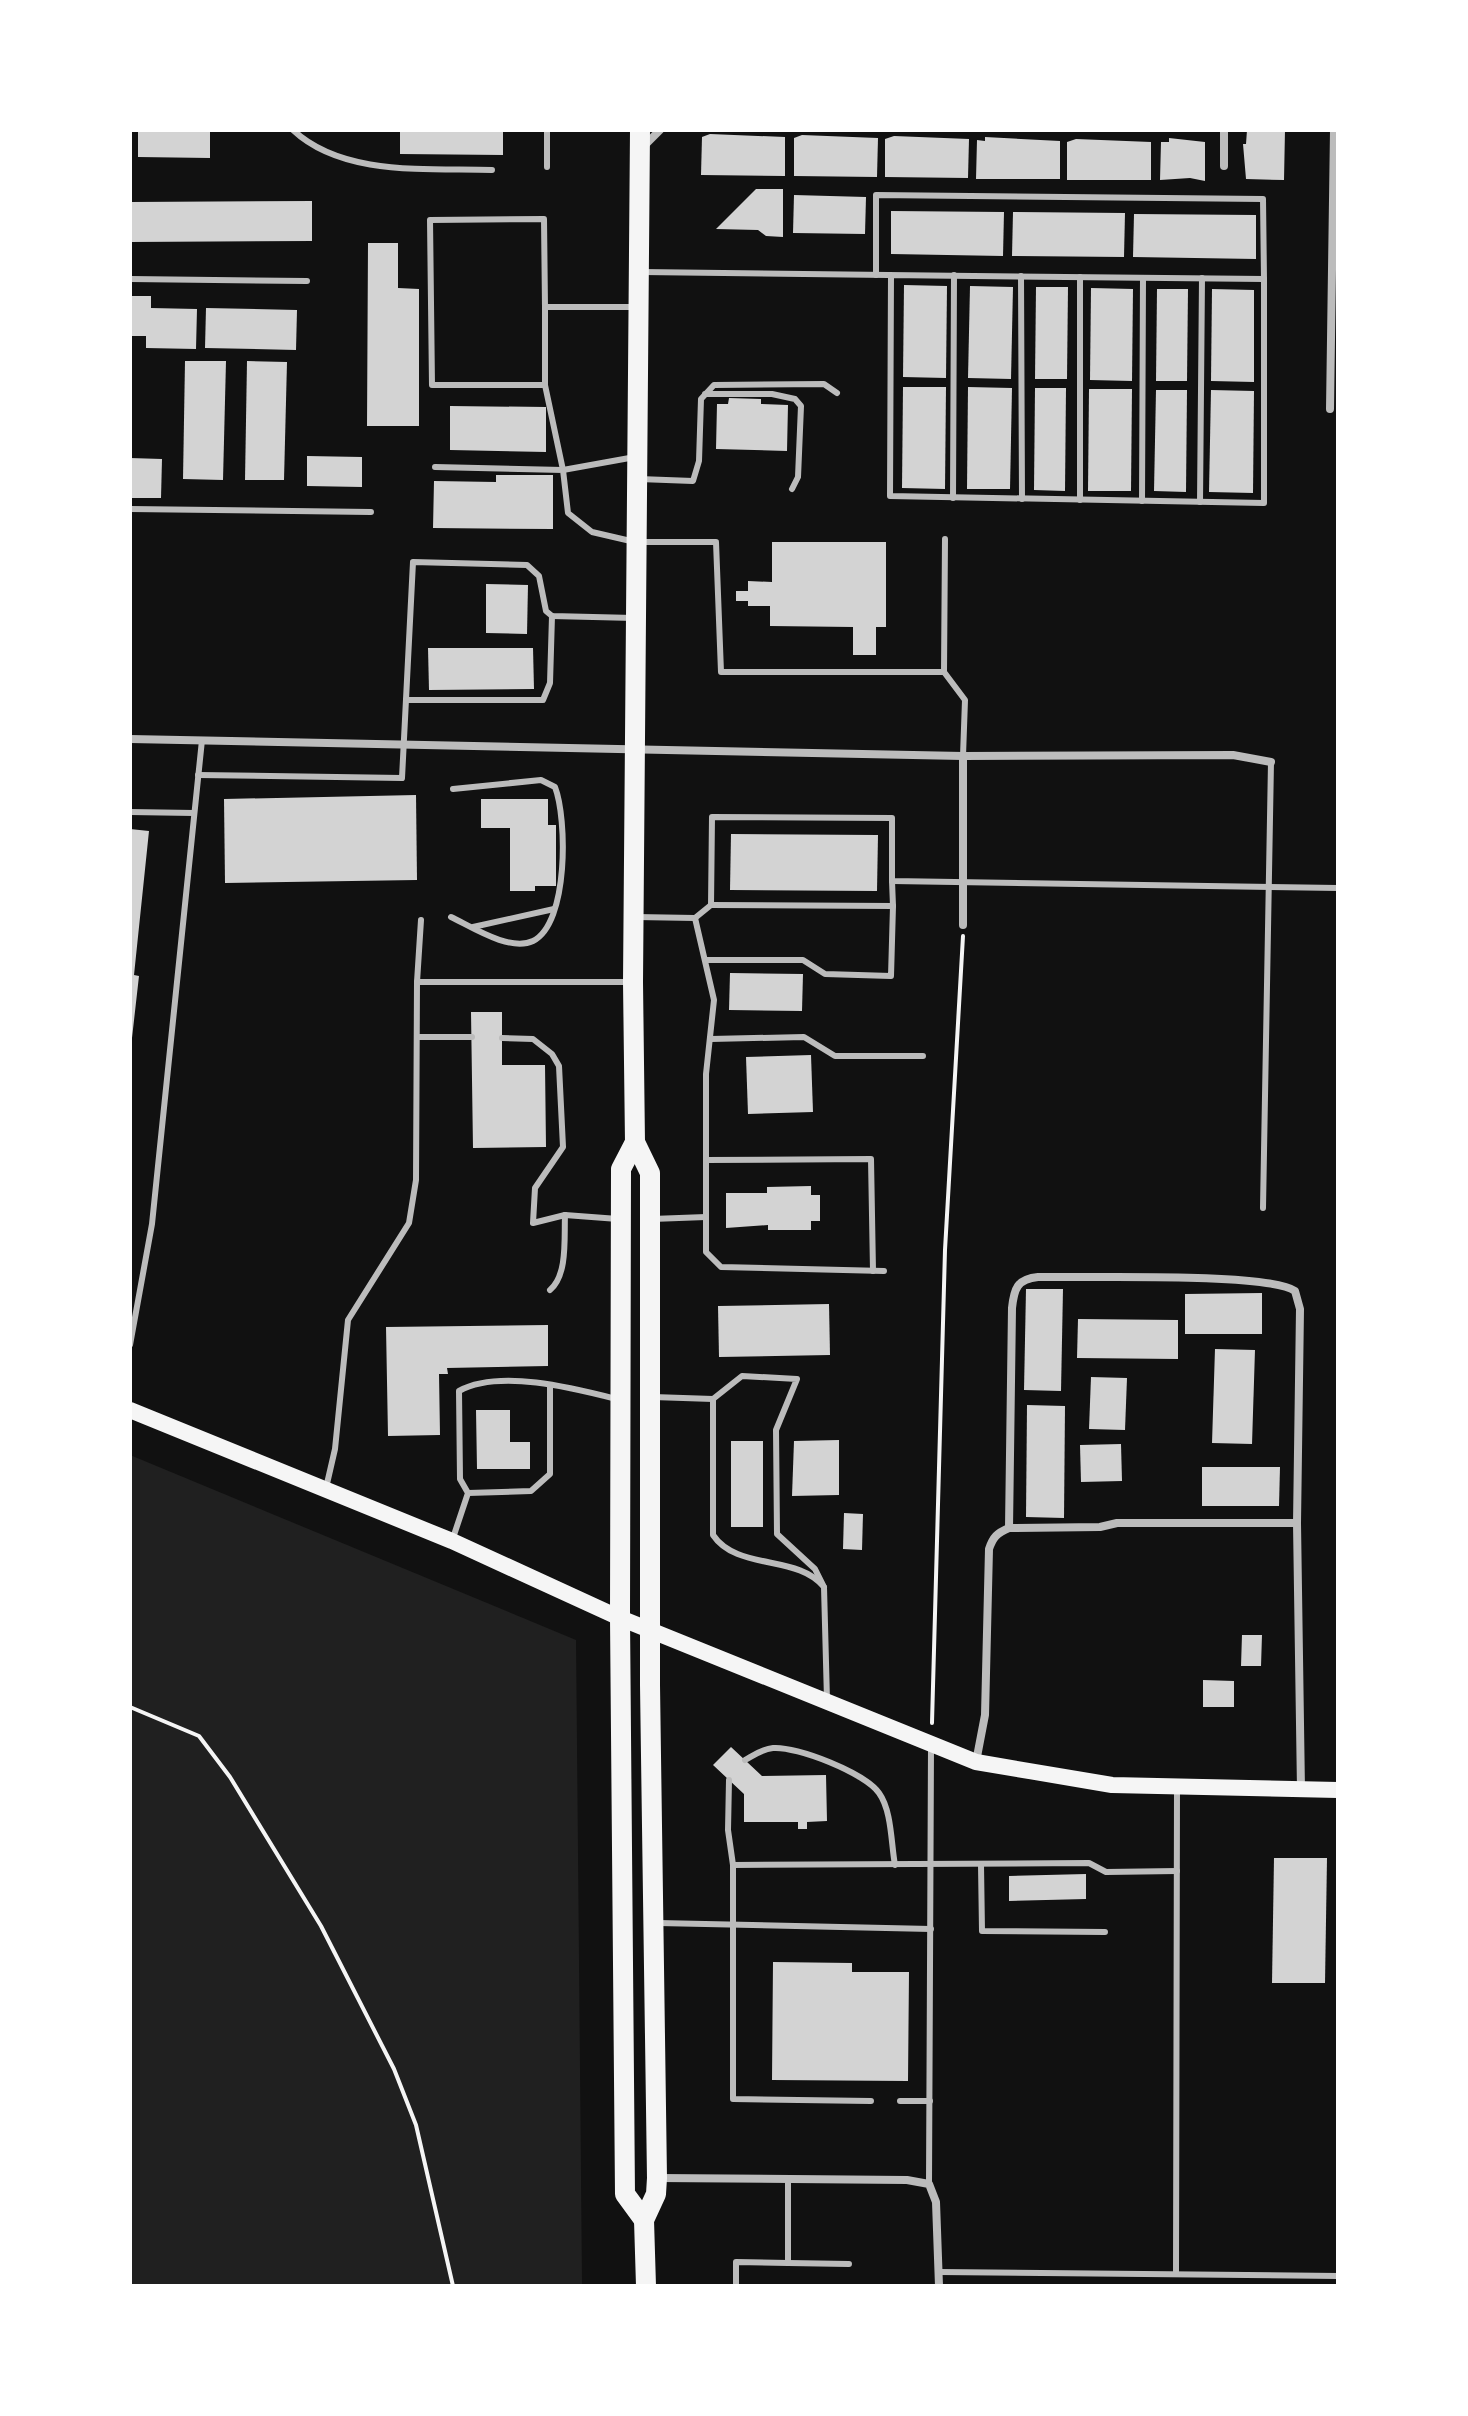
<svg xmlns="http://www.w3.org/2000/svg" width="1468" height="2416" font-family="Arial,sans-serif">
  <style>
    .green { fill: #202020 }
    .building { fill: #d3d3d3 }
    .lines { fill: none; stroke-linecap: round; stroke-linejoin: round }
    .path { stroke: #f5f5f5; stroke-width: 4 }
    .service { stroke: #bcbcbc; stroke-width: 6 }
    .minor { stroke: #bcbcbc; stroke-width: 8 }
    .secondary { stroke: #f5f5f5; stroke-width: 16 }
    .primary { stroke: #f5f5f5; stroke-width: 20 }
  </style>
  <rect width="100%" height="100%" fill="#111"/>
  <polygon class="green" points="130,1455 576,1640 582,2286 130,2286"/>
  <g class="building">
    <polygon points="138,130 210,130 210,158 138,157"/>
    <polygon points="400,130 503,130 503,155 400,154"/>
    <polygon points="1247,130 1285,130 1284,180 1246,179 1243,144 1246,144"/>
    <polygon points="710,134 785,137 785,176 701,175 702,137"/>
    <polygon points="802,135 878,138 877,177 794,176 794,138"/>
    <polygon points="894,136 969,139 968,178 885,177 885,139"/>
    <polygon points="985,137 1060,141 1060,179 976,179 977,140 985,141"/>
    <polygon points="1169,138 1205,142 1205,181 1190,178 1160,180 1161,142 1169,142"/>
    <polygon points="1076,139 1151,142 1151,180 1067,180 1067,142"/>
    <polygon points="756,189 783,189 783,237 766,236 758,230 716,229"/>
    <polygon points="794,195 866,197 865,234 793,233"/>
    <polygon points="312,201 312,241 130,242 130,202"/>
    <polygon points="891,211 1004,212 1003,256 891,254"/>
    <polygon points="1013,212 1125,213 1124,257 1012,256"/>
    <polygon points="1134,214 1256,215 1256,259 1133,257"/>
    <polygon points="368,243 398,243 398,288 419,289 419,426 367,426"/>
    <polygon points="904,285 947,286 946,378 903,377"/>
    <polygon points="970,286 1013,287 1011,379 968,378"/>
    <polygon points="1036,287 1068,287 1067,379 1035,379"/>
    <polygon points="1091,288 1133,289 1132,381 1090,380"/>
    <polygon points="1157,289 1188,289 1187,381 1156,381"/>
    <polygon points="1212,289 1254,290 1254,382 1211,381"/>
    <polygon points="130,296 151,296 151,308 197,309 196,349 146,348 146,336 130,336"/>
    <polygon points="206,308 297,310 296,350 205,348"/>
    <polygon points="185,361 226,361 223,480 183,479"/>
    <polygon points="247,361 287,362 284,480 245,480"/>
    <polygon points="903,387 946,387 945,489 902,488"/>
    <polygon points="968,387 1012,388 1010,489 967,489"/>
    <polygon points="1035,388 1066,388 1065,491 1034,490"/>
    <polygon points="1089,389 1132,389 1131,491 1088,491"/>
    <polygon points="1156,390 1187,390 1186,492 1154,491"/>
    <polygon points="1211,390 1254,391 1253,493 1209,492"/>
    <polygon points="729,398 761,399 761,404 788,405 787,451 716,449 717,404 728,404"/>
    <polygon points="450,406 546,407 546,452 450,450"/>
    <polygon points="307,456 362,457 362,487 307,486"/>
    <polygon points="130,458 162,459 161,498 130,498"/>
    <polygon points="496,475 553,475 553,529 433,528 434,481 496,482"/>
    <polygon points="772,542 886,542 886,627 876,627 876,655 853,655 853,627 770,626 770,606 748,606 748,601 736,601 736,591 748,591 748,581 772,582"/>
    <polygon points="486,584 528,585 527,634 486,633"/>
    <polygon points="428,648 533,648 534,689 429,690"/>
    <polygon points="416,795 417,880 225,883 224,799"/>
    <polygon points="481,799 548,799 548,825 556,825 556,886 535,886 535,891 510,891 510,828 481,828"/>
    <polygon points="130,829 149,831 134,975 139,976 132,1038"/>
    <polygon points="731,834 878,835 877,891 730,890"/>
    <polygon points="730,973 803,974 802,1011 729,1010"/>
    <polygon points="471,1012 502,1012 502,1065 545,1065 546,1147 473,1148"/>
    <polygon points="811,1055 813,1112 748,1114 746,1057"/>
    <polygon points="811,1186 811,1195 820,1195 820,1221 811,1221 811,1230 768,1230 768,1225 726,1228 726,1193 767,1193 767,1187"/>
    <polygon points="1026,1289 1063,1289 1061,1391 1024,1390"/>
    <polygon points="1262,1293 1262,1334 1185,1334 1185,1294"/>
    <polygon points="829,1304 830,1355 719,1357 718,1306"/>
    <polygon points="1078,1319 1178,1320 1178,1359 1077,1358"/>
    <polygon points="548,1325 548,1366 447,1368 448,1374 439,1374 440,1435 388,1436 386,1327"/>
    <polygon points="1215,1349 1255,1350 1252,1444 1212,1443"/>
    <polygon points="1091,1377 1127,1378 1125,1430 1089,1429"/>
    <polygon points="1027,1405 1065,1406 1064,1518 1026,1517"/>
    <polygon points="476,1410 510,1410 510,1442 530,1442 530,1469 477,1469"/>
    <polygon points="839,1440 839,1495 792,1496 794,1441"/>
    <rect x="731" y="1441" width="32" height="86"/>
    <polygon points="1121,1444 1122,1481 1081,1482 1080,1445"/>
    <polygon points="1202,1467 1280,1467 1279,1506 1202,1506"/>
    <polygon points="844,1513 863,1514 862,1550 843,1549"/>
    <polygon points="1242,1635 1262,1635 1261,1666 1241,1666"/>
    <polygon points="1203,1680 1234,1681 1234,1707 1203,1707"/>
    <polygon points="731,1747 762,1776 826,1775 827,1821 807,1822 807,1829 798,1829 798,1822 744,1822 744,1794 713,1765"/>
    <polygon points="1274,1858 1327,1858 1325,1983 1272,1983"/>
    <polygon points="1086,1874 1086,1899 1009,1901 1009,1876"/>
    <polygon points="773,1962 852,1963 852,1972 909,1972 908,2081 772,2080"/>
  </g>
  <g class="lines">
    <g class="path">
      <polyline points="130,1707 199,1736 230,1777 321,1926 394,2069 416,2125 453,2286"/>
      <polyline points="932,1723 945,1250 963,936"/>
    </g>
    <g class="service">
      <path d="M293,130c50,47 136,38 199,40"/>
      <polyline points="547,167 547,130"/>
      <path d="M642,272c207,3 415,5 622,7v224l-374,-7 1,-221"/>
      <polyline points="876,275 876,195 1263,199 1264,279"/>
      <polyline points="1021,276 1022,499"/>
      <polyline points="130,279 307,281"/>
      <polyline points="545,307 545,385 432,385 430,220 544,219 545,307 634,307"/>
      <polyline points="545,385 563,470 635,457"/>
      <polyline points="705,394 772,394 795,399 801,406 798,477 792,489"/>
      <polyline points="435,467 563,470 568,513 592,532 635,542 716,542 721,672 944,672 945,539"/>
      <polyline points="639,479 693,481 699,461 701,399 714,385 824,384 837,393"/>
      <polyline points="953,498 954,275"/>
      <polyline points="1080,500 1080,277"/>
      <polyline points="1142,501 1143,278"/>
      <polyline points="1200,502 1202,278"/>
      <polyline points="130,509 371,512"/>
      <polyline points="944,672 965,700 963,756"/>
      <polyline points="406,700 543,700 550,683 552,616"/>
      <polyline points="198,775 402,778 413,562 527,565 539,576 546,611 552,616 634,618"/>
      <polyline points="130,812 194,813"/>
      <polyline points="711,905 893,906 892,881"/>
      <path d="M451,917c21,10 59,35 82,24 36,-18 34,-123 22,-154l-14,-7 -88,9"/>
      <polyline points="636,917 695,918 711,905 712,817 892,818 892,881 1338,888"/>
      <polyline points="695,918 714,1000 706,1074 706,1252 721,1267 884,1271"/>
      <polyline points="473,927 554,909"/>
      <polyline points="706,960 803,960 825,974 891,976 893,906"/>
      <polyline points="417,982 629,982"/>
      <polyline points="417,1037 472,1037"/>
      <polyline points="502,1038 533,1039 552,1054 559,1066 563,1147 535,1188 533,1223 565,1215 618,1219"/>
      <polyline points="711,1039 804,1037 835,1056 923,1056"/>
      <polyline points="706,1160 871,1159 873,1271"/>
      <polyline points="1263,1208 1271,762"/>
      <polyline points="652,1219 706,1217"/>
      <path d="M550,1290c18,-15 14,-53 15,-75"/>
      <polyline points="130,1345 152,1224 202,740"/>
      <polyline points="653,1397 713,1399 742,1376 797,1379 776,1430 777,1534 815,1569 824,1587"/>
      <path d="M713,1399v136c24,36 85,19 111,52l3,113"/>
      <polyline points="326,1488 335,1449 348,1320 409,1223 416,1180 417,982 421,920"/>
      <polyline points="468,1493 531,1491 550,1474 550,1385"/>
      <path d="M453,1538l15,-45 -8,-14 -1,-88c40,-22 114,-3 157,8"/>
      <path d="M745,1760c9,-5 17,-11 28,-12 24,-2 92,25 106,45 13,18 12,51 16,72"/>
      <polyline points="729,1780 728,1830 733,1865"/>
      <polyline points="981,1865 982,1931 1105,1932"/>
      <polyline points="658,1923 931,1929"/>
      <polyline points="871,2101 733,2099 733,1865 1089,1863 1106,1872 1177,1871"/>
      <polyline points="900,2101 930,2101"/>
      <polyline points="929,2184 931,1748"/>
      <polyline points="788,2263 849,2264"/>
      <polyline points="939,2272 1338,2276"/>
      <polyline points="1176,2274 1177,1787"/>
      <polyline points="736,2286 736,2262 788,2263 788,2178"/>
    </g>
    <g class="minor">
      <polyline points="1224,130 1224,166"/>
      <polyline points="643,147 660,130"/>
      <polyline points="1330,409 1334,130"/>
      <polyline points="130,739 963,756 1233,755 1271,762"/>
      <polyline points="963,756 963,925"/>
      <path d="M1009,1528l3,-220c2,-19 5,-29 26,-31 44,1 230,-5 257,14l5,18 -3,214 4,267"/>
      <path d="M976,1762l9,-47 4,-166c4,-12 8,-16 20,-21l91,-1 17,-4h180"/>
      <polyline points="658,2178 907,2180 929,2184 936,2202 939,2286"/>
    </g>
    <polyline class="secondary" points="130,1410 452,1541 620,1618 976,1762 1112,1785 1338,1790"/>
    <g class="primary">
      <polyline points="640,130 633,982 635,1142 650,1173 650,1685 657,2178 656,2194 644,2220 646,2286"/>
      <polyline points="635,1142 621,1169 620,1618 625,2194 644,2220"/>
    </g>
  </g>
  <rect width="1468" height="2416" fill="none" stroke="#ffffff" stroke-width="264"/>
</svg>
